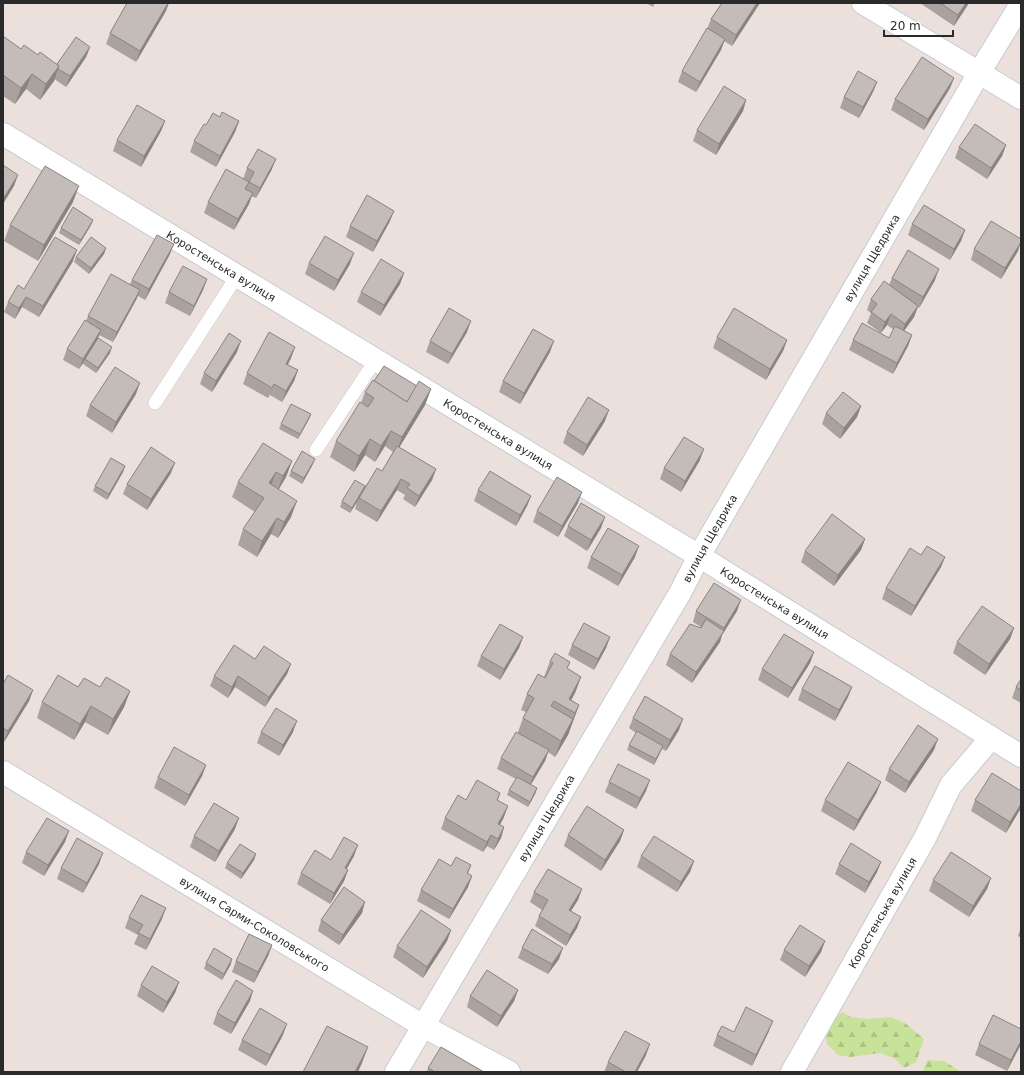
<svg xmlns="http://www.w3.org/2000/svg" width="1024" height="1075" font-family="'DejaVu Sans',sans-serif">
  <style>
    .forest { fill: url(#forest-firs) }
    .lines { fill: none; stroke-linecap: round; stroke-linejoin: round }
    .lane-casing { stroke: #c5ccd4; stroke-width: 14 }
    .street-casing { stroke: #c5ccd4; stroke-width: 24 }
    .lane { stroke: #fff; stroke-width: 13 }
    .street { stroke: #fff; stroke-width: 22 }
    .wall { fill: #a9a29e }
    .shaded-wall { fill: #898481 }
    .building { fill: #c4bcb8; stroke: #898481 }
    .labels { text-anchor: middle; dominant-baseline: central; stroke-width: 3; stroke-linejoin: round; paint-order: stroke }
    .street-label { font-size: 11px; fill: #2a2a2a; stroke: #fff }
  </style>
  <defs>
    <pattern id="forest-firs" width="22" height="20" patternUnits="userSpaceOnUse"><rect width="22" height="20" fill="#c9e29a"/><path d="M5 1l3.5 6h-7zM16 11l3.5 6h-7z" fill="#adc285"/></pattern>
  </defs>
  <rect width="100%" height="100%" fill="#ece0dd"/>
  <g class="forest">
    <polygon points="842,1012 851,1017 868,1019 891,1017 905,1023 924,1039 916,1062 904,1068 894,1058 880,1053 850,1057 838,1055 827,1044 825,1027"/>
    <polygon points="927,1060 944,1061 961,1072 923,1072"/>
  </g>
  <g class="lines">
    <g class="lane-casing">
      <g id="lane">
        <polyline points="155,403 237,276"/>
        <polyline points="316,450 375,361"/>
      </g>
    </g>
    <g class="street-casing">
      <g id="street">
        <polyline points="863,3 1021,98"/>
        <path id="s1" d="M3,134l696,422 322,200"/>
        <path id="s2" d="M3,772l420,254 86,46"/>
        <path id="s3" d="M396,1072l284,-479 19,-37 280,-483 42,-69"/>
        <path id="s4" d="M792,1072l133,-234 26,-53 40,-47"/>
      </g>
    </g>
    <use href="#lane" class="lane"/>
    <use href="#street" class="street"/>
  </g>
  <g class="wall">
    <polygon points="646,3 655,3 653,7"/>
    <polygon points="722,3 760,3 732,46 724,41 721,50 696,92 678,82 682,71 707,29 711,19"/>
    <polygon points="920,3 969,3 954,26"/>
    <polygon points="166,11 136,62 106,44 110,33"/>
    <polygon points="3,36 21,49 38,55 57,64 90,47 86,57 66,87 54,79 54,81 40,100 26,89 15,104 3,96"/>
    <polygon points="954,78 950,88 924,130 891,110 895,99"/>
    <polygon points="877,82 873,92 859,118 840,108 844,97"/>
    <polygon points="746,100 743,111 716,155 693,141 697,130"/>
    <polygon points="220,117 239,121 235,132 216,167 190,152 194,141 206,125"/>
    <polygon points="165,121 161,131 141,167 113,151 117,140"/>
    <polygon points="1006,145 1002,156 987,179 955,158 959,147"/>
    <polygon points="247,168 272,169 256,198 251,196 249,204 234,230 204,213 208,202 243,179"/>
    <polygon points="73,202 38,261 4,241 10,225"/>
    <polygon points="93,220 91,225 79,245 59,233 61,228"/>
    <polygon points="390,221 373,252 346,237 350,226"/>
    <polygon points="912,224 965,230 961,241 950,260 908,235"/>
    <polygon points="106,248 104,254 89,274 74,262 76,257"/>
    <polygon points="974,249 1018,251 1001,279 971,260"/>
    <polygon points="170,254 145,300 138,296 136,300 113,342 99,335 98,339 110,353 96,373 83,364 83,363 79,369 63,360 67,349 86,321 88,316 130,284 132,280"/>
    <polygon points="73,261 39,317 22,307 15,319 4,312 8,302 24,289"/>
    <polygon points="309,263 350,264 334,291 305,274"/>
    <polygon points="404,273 400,284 380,316 357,302 361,292"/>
    <polygon points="892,278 935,280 919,308 918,307 914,317 904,331 912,335 908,346 893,374 849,350 853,340 889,338 894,330 887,325 881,333 867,323 871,313 867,310 871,299 889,285"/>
    <polygon points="207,279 203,290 190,316 165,303 169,292"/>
    <polygon points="467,332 448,364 426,352 430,341"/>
    <polygon points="717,337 787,340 783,351 766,380 713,348"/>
    <polygon points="295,347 291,358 288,365 298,370 294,381 282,402 270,395 268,398 243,384 247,373"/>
    <polygon points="237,352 212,392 200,384 204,373"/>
    <polygon points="550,352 520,404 499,392 503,381"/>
    <polygon points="374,381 417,386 431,389 425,405 399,447 436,469 432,480 415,507 403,499 405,495 397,490 377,522 355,509 357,502 350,513 340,507 342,501 365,486 382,471 393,452 385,446 375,462 365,455 354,472 330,457 336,441 361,403 365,392"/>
    <polygon points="136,394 112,433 86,416 90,405"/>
    <polygon points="861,406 857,417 840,439 822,424 826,413"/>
    <polygon points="311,414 309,419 298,439 279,429 281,424"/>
    <polygon points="605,421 583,456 563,443 567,432"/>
    <polygon points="700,460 681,492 660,479 664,468"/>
    <polygon points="292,461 286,477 279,489 291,517 278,538 271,534 257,557 238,545 243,529 255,512 232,497 238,482"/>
    <polygon points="313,464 302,484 289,476 291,471"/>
    <polygon points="125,466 123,472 107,500 93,491 95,486"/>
    <polygon points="171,473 147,510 123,494 127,484"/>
    <polygon points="478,490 531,496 527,506 516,526 474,501"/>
    <polygon points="578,503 558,537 533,522 537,511"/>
    <polygon points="568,526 601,528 587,551 564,536"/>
    <polygon points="865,539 861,550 834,586 801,562 805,551"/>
    <polygon points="921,555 945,557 941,567 911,616 882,599 886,588"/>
    <polygon points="591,557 635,557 618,586 587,568"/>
    <polygon points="696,611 737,611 722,635 720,642 692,683 666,665 670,654 701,627 693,622"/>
    <polygon points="1014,628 1010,639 985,675 953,653 957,642"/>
    <polygon points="523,637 519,648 500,680 477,666 481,656"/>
    <polygon points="610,637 606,648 594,670 568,655 572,645"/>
    <polygon points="814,652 810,663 788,698 758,680 762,669"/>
    <polygon points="255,659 291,664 287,674 265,707 235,687 228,698 210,686 214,676"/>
    <polygon points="550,661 570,662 567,669 581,677 575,693 571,700 579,705 568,735 555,757 548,752 545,761 531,785 537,788 535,794 528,807 507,795 509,790 516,779 497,769 501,758 518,732 523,718 526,712 521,710 527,694 545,678 544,677"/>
    <polygon points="1021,679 1021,703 1012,698 1016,687"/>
    <polygon points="3,684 33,690 29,701 4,742 3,741"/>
    <polygon points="78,687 100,687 130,691 124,707 108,735 85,722 74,740 37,718 42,702"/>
    <polygon points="852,687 848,697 835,721 798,700 802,689"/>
    <polygon points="633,718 679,730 666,751 662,749 654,765 627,750 629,745 636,733 629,728"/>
    <polygon points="261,732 293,732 279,756 257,743"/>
    <polygon points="934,750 905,793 885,780 889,769"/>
    <polygon points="206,765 202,776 185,806 154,788 158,777"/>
    <polygon points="609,782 646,791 636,809 605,792"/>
    <polygon points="877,792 854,831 821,811 825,800"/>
    <polygon points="500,793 498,800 504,817 500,825 504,827 501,838 494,850 487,846 483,852 441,829 445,818 466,800"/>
    <polygon points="975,800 1021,808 1006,833 971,811"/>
    <polygon points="235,829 215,862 190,847 194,836"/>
    <polygon points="624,830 620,841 601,871 564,846 568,835"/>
    <polygon points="65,842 44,876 22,863 26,852"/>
    <polygon points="256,854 254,860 241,879 225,868 227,863"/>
    <polygon points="354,856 346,869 348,870 344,881 330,904 297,884 301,873 331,860"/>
    <polygon points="641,856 694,861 690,872 677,892 637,867"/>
    <polygon points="881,862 877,872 865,893 835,874 839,864"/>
    <polygon points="99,864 83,893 57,879 61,868"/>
    <polygon points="471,865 468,874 472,876 468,887 449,919 417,901 421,890 451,866"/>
    <polygon points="991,878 987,889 969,917 929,891 933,880"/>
    <polygon points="534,892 578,900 571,911 581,917 577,928 566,946 535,926 539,916 542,910 530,902"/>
    <polygon points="362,913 339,945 318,931 321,920"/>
    <polygon points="129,917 162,919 146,950 134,944 138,935 125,928"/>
    <polygon points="1021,927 1021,938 1018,936"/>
    <polygon points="451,930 447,941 423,978 393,957 397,946"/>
    <polygon points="825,941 821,952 805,977 780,960 784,950"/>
    <polygon points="272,945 268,956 254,983 232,972 236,961"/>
    <polygon points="522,948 559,959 548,974 518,958"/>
    <polygon points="206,963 231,964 222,980 204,969"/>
    <polygon points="179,982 175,993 163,1013 137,996 141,985"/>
    <polygon points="518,990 514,1001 497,1027 467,1007 470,996"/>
    <polygon points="250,1001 231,1034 213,1024 217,1013"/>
    <polygon points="769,1031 752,1066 713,1046 717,1035 734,1032"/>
    <polygon points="283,1035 266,1066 238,1050 242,1040"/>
    <polygon points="979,1044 1021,1044 1007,1071 975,1055"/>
    <polygon points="646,1055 637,1072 604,1072 608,1062"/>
    <polygon points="428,1068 481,1072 427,1072"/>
  </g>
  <g class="shaded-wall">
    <polygon points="168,3 169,3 166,11 136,62 140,51"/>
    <polygon points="757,3 760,3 732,46 736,35"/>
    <polygon points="966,3 969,3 954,26 958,15"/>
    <polygon points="725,39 721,50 696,92 700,82"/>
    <polygon points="90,47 86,57 66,87 70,76"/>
    <polygon points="59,66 54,81 40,100 46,84"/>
    <polygon points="32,74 26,89 15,104 21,88"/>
    <polygon points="954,78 950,88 924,130 928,119"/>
    <polygon points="877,82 873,92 859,118 863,107"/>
    <polygon points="746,100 743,111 716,155 719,144"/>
    <polygon points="165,121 161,131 141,167 144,156"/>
    <polygon points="239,121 235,132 216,167 220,156"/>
    <polygon points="1006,145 1002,156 987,179 991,168"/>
    <polygon points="276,159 272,169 256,198 260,188"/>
    <polygon points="18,175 14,186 3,204 3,199"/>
    <polygon points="79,186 73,202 38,261 44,245"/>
    <polygon points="253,193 249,204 234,230 238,219"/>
    <polygon points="394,211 390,221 373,252 377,241"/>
    <polygon points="93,220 91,225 79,245 81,240"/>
    <polygon points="965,230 961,241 950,260 954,249"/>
    <polygon points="1021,242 1018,251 1001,279 1005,268"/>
    <polygon points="174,244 170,254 145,300 149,289"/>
    <polygon points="106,248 104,254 89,274 91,268"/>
    <polygon points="77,250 73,261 39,317 43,306"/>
    <polygon points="354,253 350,264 334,291 338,280"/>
    <polygon points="939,269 935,280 919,308 923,297"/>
    <polygon points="404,273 400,284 380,316 384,305"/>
    <polygon points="207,279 203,290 190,316 194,306"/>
    <polygon points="140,290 136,300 113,342 117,332"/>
    <polygon points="26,297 22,307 15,319 19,308"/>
    <polygon points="918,306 914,317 901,335 905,324"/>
    <polygon points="891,314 887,325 881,333 885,322"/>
    <polygon points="471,321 467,332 448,364 452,354"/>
    <polygon points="101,330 97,341 85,359 83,363 79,369 83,359"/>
    <polygon points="912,335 908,346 893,374 897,363"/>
    <polygon points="787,340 783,351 766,380 770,369"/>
    <polygon points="241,341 237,352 212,392 216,381"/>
    <polygon points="554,341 550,352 520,404 524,393"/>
    <polygon points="112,347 110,353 96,373 98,368"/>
    <polygon points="295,347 291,358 282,375 286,364"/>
    <polygon points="298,370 294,381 282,402 286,391"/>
    <polygon points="140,383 136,394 112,433 116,422"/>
    <polygon points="431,389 425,405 396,453 402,437"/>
    <polygon points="861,406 857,417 840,439 844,428"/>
    <polygon points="609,410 605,421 583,456 587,445"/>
    <polygon points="311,414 309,419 298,439 300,434"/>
    <polygon points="391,431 385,446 375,462 381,446"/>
    <polygon points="370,439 365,455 354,472 359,456"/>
    <polygon points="704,449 700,460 681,492 685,481"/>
    <polygon points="315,459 313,464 302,484 304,478"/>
    <polygon points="292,461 286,477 277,492 283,476"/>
    <polygon points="175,463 171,473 147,510 151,499"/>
    <polygon points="125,466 123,472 107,500 109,494"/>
    <polygon points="436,469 432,480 415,507 419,496"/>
    <polygon points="276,472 270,488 269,483"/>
    <polygon points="401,479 397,490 377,522 381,511"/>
    <polygon points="365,486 357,502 350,513 352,508"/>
    <polygon points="582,492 578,503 558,537 562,526"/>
    <polygon points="531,496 527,506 516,526 520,515"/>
    <polygon points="297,501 291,517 278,538 284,522"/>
    <polygon points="605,517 601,528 587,551 591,540"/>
    <polygon points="277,518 271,534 257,557 262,541"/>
    <polygon points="865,539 861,550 834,586 838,575"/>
    <polygon points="639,546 635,557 618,586 622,575"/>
    <polygon points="945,557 941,567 911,616 915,606"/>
    <polygon points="741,600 737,611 722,635 720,642 692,683 696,672 722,634 724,628"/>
    <polygon points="1014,628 1010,639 985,675 989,664"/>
    <polygon points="523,637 519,648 500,680 504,669"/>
    <polygon points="610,637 606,648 594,670 598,659"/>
    <polygon points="814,652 810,663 788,698 792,688"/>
    <polygon points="291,664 287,674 265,707 269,697"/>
    <polygon points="238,676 235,687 228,698 232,687"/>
    <polygon points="581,677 575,693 567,708 569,699"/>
    <polygon points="852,687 848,697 835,721 839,710"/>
    <polygon points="33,690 29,701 4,742 8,731"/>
    <polygon points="130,691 124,707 108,735 113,719"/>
    <polygon points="579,705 568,735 555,757 561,741 571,723 575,713"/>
    <polygon points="91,706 85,722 74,740 80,724"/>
    <polygon points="683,719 679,730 666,751 670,740"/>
    <polygon points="297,721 293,732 279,756 283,745"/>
    <polygon points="938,739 934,750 905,793 909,782"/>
    <polygon points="663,746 661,751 654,765 656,759"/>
    <polygon points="549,750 545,761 529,787 533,777"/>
    <polygon points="206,765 202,776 185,806 189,795"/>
    <polygon points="650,780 646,791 636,809 640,798"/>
    <polygon points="881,782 877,792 854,831 858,820"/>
    <polygon points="537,788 535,794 528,807 530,802"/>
    <polygon points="1021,804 1021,808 1006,833 1010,822"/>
    <polygon points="508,806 504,817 494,835 498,824"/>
    <polygon points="239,818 235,829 215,862 219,851"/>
    <polygon points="504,827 501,838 494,850 498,839"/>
    <polygon points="624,830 620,841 601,871 605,860"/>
    <polygon points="69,831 65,842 44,876 48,865"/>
    <polygon points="491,835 487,846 483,852 487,842"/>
    <polygon points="358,845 354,856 341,879 345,868"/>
    <polygon points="103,853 99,864 83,893 87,883"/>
    <polygon points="256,854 254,860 241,879 243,873"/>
    <polygon points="694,861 690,872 677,892 681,882"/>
    <polygon points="881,862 877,872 865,893 869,882"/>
    <polygon points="348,870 344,881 330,904 334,893"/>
    <polygon points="472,876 468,887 449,919 453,909"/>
    <polygon points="991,878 987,889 969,917 973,906"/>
    <polygon points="582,889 578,900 565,920 569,910"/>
    <polygon points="365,902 362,913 339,945 343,935"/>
    <polygon points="166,908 162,919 146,950 150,939"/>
    <polygon points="581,917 577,928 566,946 570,935"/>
    <polygon points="451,930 447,941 423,978 427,967"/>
    <polygon points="825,941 821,952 805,977 809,966"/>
    <polygon points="272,945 268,956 254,983 258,972"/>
    <polygon points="563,948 559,959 548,974 552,964"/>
    <polygon points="232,959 231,964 222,980 224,974"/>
    <polygon points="179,982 175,993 163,1013 167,1002"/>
    <polygon points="518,990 514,1001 497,1027 501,1016"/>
    <polygon points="253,991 250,1001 231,1034 235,1023"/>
    <polygon points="773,1021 769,1031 752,1066 756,1055"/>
    <polygon points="287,1024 283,1035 266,1066 270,1055"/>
    <polygon points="1021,1041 1021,1044 1007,1071 1011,1060"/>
    <polygon points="650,1044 646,1055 637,1072 635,1072"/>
    <polygon points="368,1047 362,1063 358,1072 355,1072"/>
  </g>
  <g class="building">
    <polygon points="127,3 168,3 140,51 110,33"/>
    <polygon points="722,3 757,3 736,35 711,19"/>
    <polygon points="940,3 966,3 958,15"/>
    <polygon points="707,28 725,39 700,82 682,71"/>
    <polygon points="3,36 21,49 24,45 38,55 40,52 59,66 46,84 32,74 21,88 3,75"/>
    <polygon points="76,37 90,47 70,76 58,69 59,66 57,64"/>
    <polygon points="922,57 954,78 928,119 895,99"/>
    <polygon points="858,71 877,82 863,107 844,97"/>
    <polygon points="724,86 746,100 719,144 697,130"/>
    <polygon points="137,105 165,121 144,156 117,140"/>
    <polygon points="222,112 239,121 220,156 194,141 204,124 206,125 213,113 220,117"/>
    <polygon points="975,124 1006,145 991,168 959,147"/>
    <polygon points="258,149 276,159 260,188 249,182 254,172 247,168"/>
    <polygon points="3,165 18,175 3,199"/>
    <polygon points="45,166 79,186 44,245 10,225"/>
    <polygon points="226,169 249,182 245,189 253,193 238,219 208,202"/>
    <polygon points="367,195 394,211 377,241 350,226"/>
    <polygon points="924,205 965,230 954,249 912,224"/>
    <polygon points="73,207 93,220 81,240 61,228"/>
    <polygon points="991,221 1021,239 1021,242 1005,268 974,249"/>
    <polygon points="157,235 174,244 149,289 132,280"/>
    <polygon points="325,236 354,253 338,280 309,263"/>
    <polygon points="55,237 77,250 43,306 26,297 19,308 8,302 18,285 24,289"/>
    <polygon points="91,237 106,248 91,268 76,257"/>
    <polygon points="908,250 939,269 923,297 892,278"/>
    <polygon points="381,259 404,273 384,305 361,292"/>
    <polygon points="183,266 207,279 194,306 169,292"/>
    <polygon points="111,274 140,290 117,332 88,316"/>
    <polygon points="884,281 918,306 905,324 891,314 885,322 871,312 877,304 871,299"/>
    <polygon points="449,308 471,321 452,354 430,341"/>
    <polygon points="734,308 787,340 770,369 717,337"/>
    <polygon points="85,320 101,330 83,359 67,349"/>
    <polygon points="862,323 889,338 895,326 912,335 897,363 853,340"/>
    <polygon points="533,329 554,341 524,393 503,381"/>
    <polygon points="269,332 295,347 286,364 298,370 286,391 274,384 272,388 247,373"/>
    <polygon points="229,333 241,341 216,381 204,373"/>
    <polygon points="98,338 112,347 98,368 85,359"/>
    <polygon points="384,366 417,386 407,402 374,381"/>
    <polygon points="115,367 140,383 116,422 90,405"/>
    <polygon points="373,380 407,402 419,381 431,389 402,437 391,431 381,446 370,439 359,456 336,441 360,402 368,407 374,398 365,392"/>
    <polygon points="843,392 861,406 844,428 826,413"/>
    <polygon points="588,397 609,410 587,445 567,432"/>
    <polygon points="291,404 311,414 300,434 281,424"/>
    <polygon points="684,437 704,449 685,481 664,468"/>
    <polygon points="263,443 292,461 283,476 276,472 269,483 297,501 284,522 277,518 262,541 243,529 264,498 238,482"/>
    <polygon points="397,446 436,469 419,496 407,488 410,484 401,479 381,511 359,498 377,468 382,471"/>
    <polygon points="151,447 175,463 151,499 127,484"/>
    <polygon points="302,451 315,459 304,478 291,471"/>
    <polygon points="111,458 125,466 109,494 95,486"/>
    <polygon points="490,471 531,496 520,515 478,490"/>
    <polygon points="557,477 582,492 562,526 537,511"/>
    <polygon points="355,480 365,486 352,508 342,501"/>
    <polygon points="581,503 605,517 591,540 568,526"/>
    <polygon points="832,514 865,539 838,575 805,551"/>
    <polygon points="608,528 639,546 622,575 591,557"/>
    <polygon points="927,546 945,557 915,606 886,588 910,548 921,555"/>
    <polygon points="714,583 741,600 724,628 696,611"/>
    <polygon points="982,606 1014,628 989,664 957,642"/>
    <polygon points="706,619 724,631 696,672 670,654 690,624 701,628"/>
    <polygon points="584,623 610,637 598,659 572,645"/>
    <polygon points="500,624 523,637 504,669 481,656"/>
    <polygon points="784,634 814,652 792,688 762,669"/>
    <polygon points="234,645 255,659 264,646 291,664 269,697 238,676 232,687 214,676"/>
    <polygon points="555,653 570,662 567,668 581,677 569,699 579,705 575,713 554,701 551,706 573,719 561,741 523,718 534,698 527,694 538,674 545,678 553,663 550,661"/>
    <polygon points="815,666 852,687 839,710 802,689"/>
    <polygon points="8,675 33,690 8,731 3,728 3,684"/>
    <polygon points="58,675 78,687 84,678 100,687 106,677 130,691 113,719 91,706 80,724 42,702"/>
    <polygon points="1021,679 1021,690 1016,687"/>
    <polygon points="645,696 683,719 670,740 633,718"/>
    <polygon points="276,708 297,721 283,745 261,732"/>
    <polygon points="918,725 938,739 909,782 889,769"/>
    <polygon points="637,731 663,746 656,759 629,745"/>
    <polygon points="516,732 549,750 533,777 501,758"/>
    <polygon points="174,747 206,765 189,795 158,777"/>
    <polygon points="848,762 881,782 858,820 825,800"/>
    <polygon points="618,764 650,780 640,798 609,782"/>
    <polygon points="992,773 1021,791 1021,804 1010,822 975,800"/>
    <polygon points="517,777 537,788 530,802 509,790"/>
    <polygon points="477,780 500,793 497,800 508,806 498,824 504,827 498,839 491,835 487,842 445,818 458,795 466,800"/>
    <polygon points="214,803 239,818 219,851 194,836"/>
    <polygon points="587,806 624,830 605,860 568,835"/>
    <polygon points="47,818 69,831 48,865 26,852"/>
    <polygon points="654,836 694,861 681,882 641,856"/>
    <polygon points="344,837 358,845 345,868 348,870 334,893 301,873 315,850 331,860"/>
    <polygon points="77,838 103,853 87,883 61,868"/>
    <polygon points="851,843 881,862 869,882 839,864"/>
    <polygon points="240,844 256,854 243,873 227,863"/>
    <polygon points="951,852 991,878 973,906 933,880"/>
    <polygon points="456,857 471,865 467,873 472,876 453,909 421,890 439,859 451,866"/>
    <polygon points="548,869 582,889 569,910 581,917 570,935 539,916 548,900 534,892"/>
    <polygon points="344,887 365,902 343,935 321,920"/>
    <polygon points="141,895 166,908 150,939 138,933 143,925 129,917"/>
    <polygon points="421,910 451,930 427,967 397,946"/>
    <polygon points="800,925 825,941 809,966 784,950"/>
    <polygon points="532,929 563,948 552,964 522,948"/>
    <polygon points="249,934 272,945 258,972 236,961"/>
    <polygon points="214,948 232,959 224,974 206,963"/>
    <polygon points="152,966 179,982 167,1002 141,985"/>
    <polygon points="487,970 518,990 501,1016 470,996"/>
    <polygon points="236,980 253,991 235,1023 217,1013"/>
    <polygon points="746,1007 773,1021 756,1055 717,1035 722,1026 734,1032"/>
    <polygon points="260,1008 287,1024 270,1055 242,1040"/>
    <polygon points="993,1015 1021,1029 1021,1041 1011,1060 979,1044"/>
    <polygon points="327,1026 368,1047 355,1072 303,1072"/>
    <polygon points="625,1031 650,1044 635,1072 626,1072 608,1062"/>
    <polygon points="441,1047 482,1071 481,1072 435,1072 428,1068"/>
  </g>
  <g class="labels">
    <g class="street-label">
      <text stroke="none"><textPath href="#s3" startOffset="943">вулиця Щедрика</textPath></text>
      <text stroke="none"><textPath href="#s1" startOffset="255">Коростенська вулиця</textPath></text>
      <text stroke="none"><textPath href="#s1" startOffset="579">Коростенська вулиця</textPath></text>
      <text stroke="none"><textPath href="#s3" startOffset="619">вулиця Щедрика</textPath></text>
      <text stroke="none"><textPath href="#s1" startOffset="903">Коростенська вулиця</textPath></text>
      <text stroke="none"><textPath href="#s3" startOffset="295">вулиця Щедрика</textPath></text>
      <text stroke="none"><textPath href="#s4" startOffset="183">Коростенська вулиця</textPath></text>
      <text stroke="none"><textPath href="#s2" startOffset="294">вулиця Сарми-Соколовського</textPath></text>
    </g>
  </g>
  <rect width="1024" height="1075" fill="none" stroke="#2a2a2a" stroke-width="8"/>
  <path d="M884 30v6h69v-6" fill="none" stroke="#2a2a2a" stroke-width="2"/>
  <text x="890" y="30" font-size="12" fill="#2a2a2a" stroke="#ffffff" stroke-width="3" paint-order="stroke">20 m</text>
</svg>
